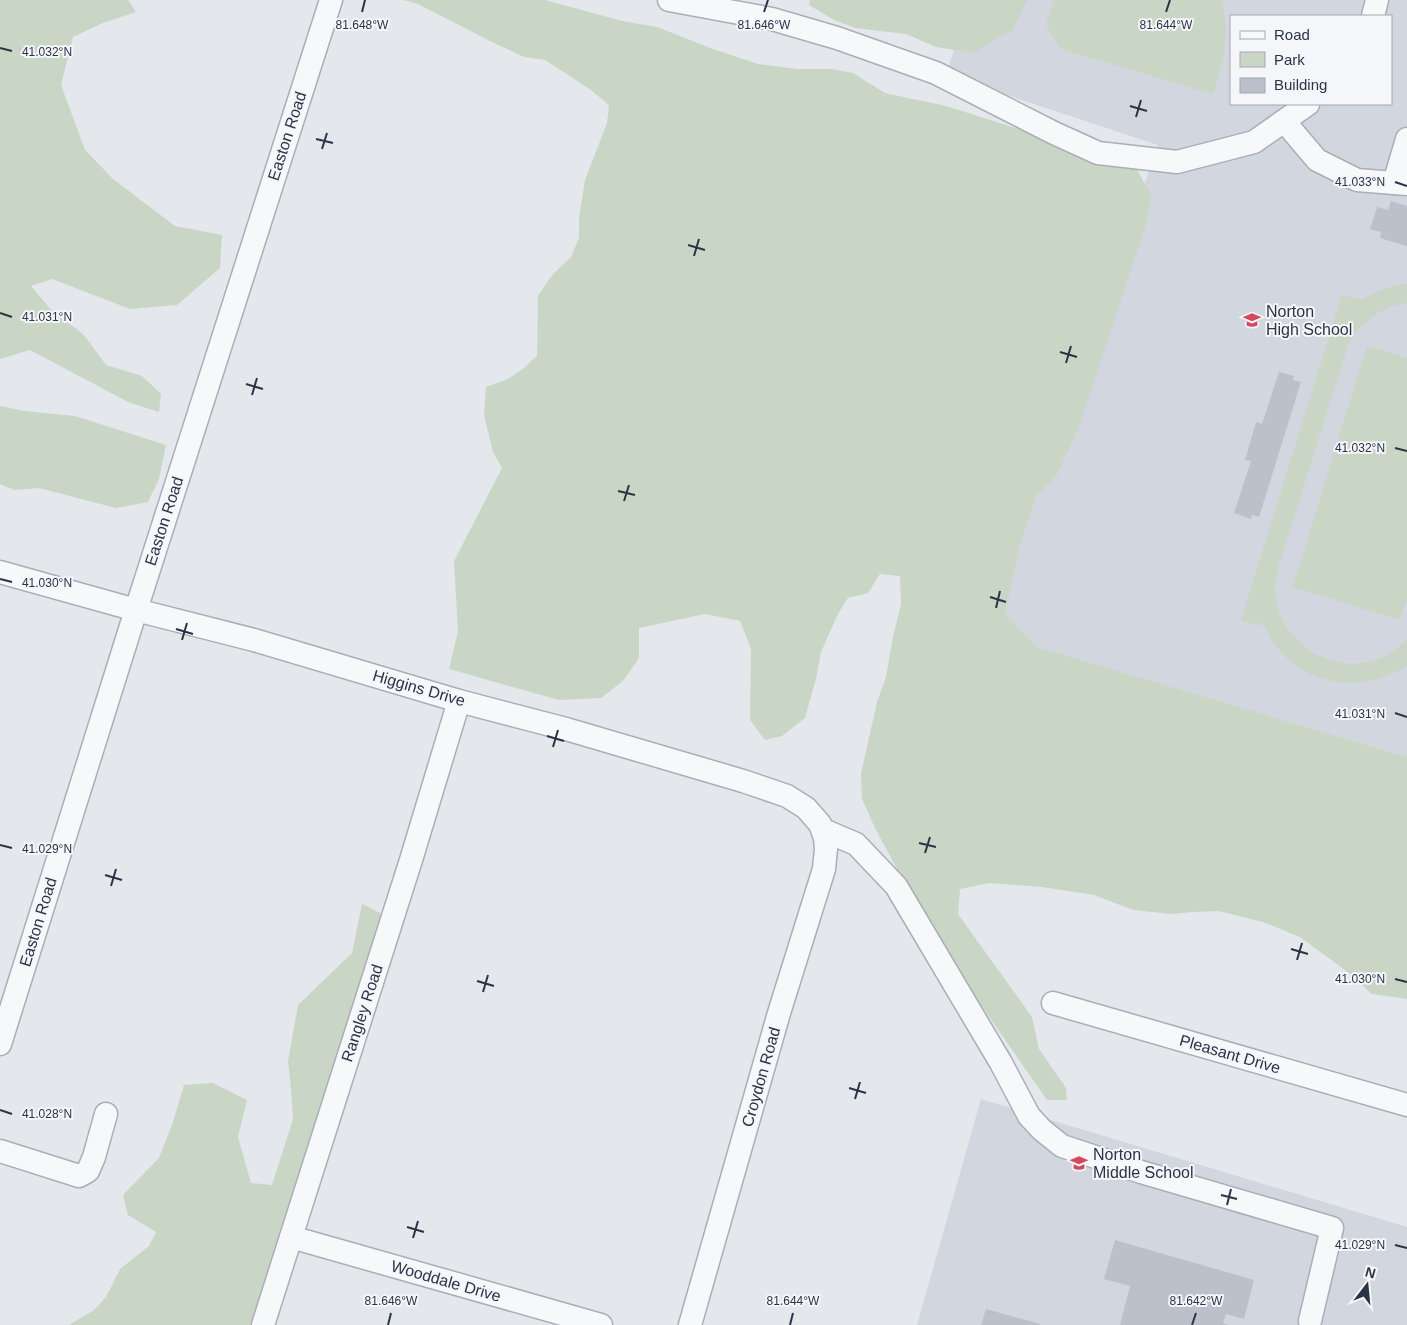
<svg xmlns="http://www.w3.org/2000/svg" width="1407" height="1325" font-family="Helvetica,sans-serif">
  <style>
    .built { fill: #d2d6de; fill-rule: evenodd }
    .green { fill: #c9d6c5 }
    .building { fill: #bbc0ca }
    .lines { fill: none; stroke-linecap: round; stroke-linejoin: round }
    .minor-casing { stroke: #a9aeb7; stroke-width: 25 }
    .minor { stroke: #f7f8fa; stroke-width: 22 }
    .ticks { fill: none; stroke: #2b3445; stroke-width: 2 }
    .labels { text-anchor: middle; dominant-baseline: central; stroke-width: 4; stroke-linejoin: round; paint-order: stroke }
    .street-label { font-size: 16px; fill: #2b3445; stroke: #f4f6f9 }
    .poi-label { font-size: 16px; fill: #2b3445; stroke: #f4f6f9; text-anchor: start }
    .ticks-label { font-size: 12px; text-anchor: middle; fill: #2b3445; stroke: #f4f6f9; stroke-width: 4; stroke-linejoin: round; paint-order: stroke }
  </style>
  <rect width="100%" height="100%" fill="#e4e7ec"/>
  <g class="built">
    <path d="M970,0h437v757l-418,-124 169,-488 -212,-70zM1231,16h160v88h-160z"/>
    <polygon points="981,1099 1407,1227 1407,1325 917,1325"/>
  </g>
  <g class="green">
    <polygon points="0,0 128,0 136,12 103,23 73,37 61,85 85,150 113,179 175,226 222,235 220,268 177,305 130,309 52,279 31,286 52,311 83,334 106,365 142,376 161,394 159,412 128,402 30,350 0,359"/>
    <polygon points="403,0 545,0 622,21 657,27 713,49 758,64 798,69 832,69 853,73 885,93 946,106 1135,166 1151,195 1146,224 1079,426 1057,475 1037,495 1020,544 1005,614 1037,647 1407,757 1407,999 1372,994 1349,973 1300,937 1263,922 1218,911 1193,912 1171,914 1133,910 1094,895 1042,887 989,883 960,889 958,914 1032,1017 1039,1049 1066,1088 1067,1100 1047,1100 976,998 919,910 875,828 862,799 861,774 877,702 886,677 893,637 901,604 900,576 880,574 868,593 848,598 838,614 821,652 816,679 805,718 782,736 765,740 750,720 751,649 740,621 705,614 639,628 639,658 623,681 601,698 559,700 449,669 458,631 454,561 502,468 493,452 484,415 486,387 508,379 523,369 537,356 538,296 552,275 571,257 579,238 579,218 585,180 607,123 609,105 591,90 545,60 524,57 490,41 418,4"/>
    <polygon points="810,0 1027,0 1012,31 987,44 975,53 936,47 906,34 855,28 834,20 809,5"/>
    <polygon points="1054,0 1222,0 1226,26 1224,56 1213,94 1061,49 1046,25"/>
    <path d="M1400,284h7v19c-26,3 -47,20 -59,42l-69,220c-2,7 -4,15 -4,23 0,51 55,89 103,71 11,-4 20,-11 29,-19v26c-44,27 -99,22 -132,-21 -5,-7 -9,-16 -13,-24l-2,5 -19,-6 101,-325 19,5c12,-7 24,-12 39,-16z"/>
    <polygon points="1367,346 1407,358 1407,598 1400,620 1293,587"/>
    <polygon points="0,406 25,411 75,416 166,445 159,479 148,502 116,508 39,488 14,490 0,484"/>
    <polygon points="362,904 388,917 253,1325 69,1325 94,1310 106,1297 120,1269 149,1246 156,1232 128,1215 123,1195 159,1158 173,1122 184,1085 213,1083 247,1100 238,1137 251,1183 272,1185 293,1119 291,1089 288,1061 298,1005 352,953"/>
  </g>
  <g class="building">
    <polygon points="1391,201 1407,206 1407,246 1380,238 1381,232 1370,229 1377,207 1388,210"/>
    <polygon points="1279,372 1294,376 1293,380 1301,382 1259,517 1252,515 1251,519 1234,513 1251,461 1245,460 1256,422 1262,424"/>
    <polygon points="1115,1240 1254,1280 1244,1319 1226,1314 1223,1323 1229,1325 1120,1325 1130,1286 1104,1279"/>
    <polygon points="986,1309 1040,1324 1040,1325 981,1325"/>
  </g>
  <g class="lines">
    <g class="minor-casing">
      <g id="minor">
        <polyline points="669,0 772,19 837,38 936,73 1054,133 1098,153 1177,162 1254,142 1308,104"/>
        <polyline points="1373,16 1377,0"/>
        <polyline points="1284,121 1317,160 1357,180 1407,184"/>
        <polyline points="1394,183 1407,139"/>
        <polyline points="0,572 136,610 254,640 459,701 566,729 743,781 787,796 806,808 820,824 825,838 826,849 824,869 779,1013 690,1325"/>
        <polyline points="823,830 856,844 896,886 1001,1063 1029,1116 1042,1130 1062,1146 1141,1172 1332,1228 1310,1321"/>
        <polyline points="1053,1003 1407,1105"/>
        <polyline points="0,1044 136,610 331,0"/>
        <polyline points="0,1151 79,1176 88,1171 94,1157 106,1114"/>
        <polyline points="291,1237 601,1325"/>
        <polyline points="263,1325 411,860 459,701"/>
      </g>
    </g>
    <use href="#minor" class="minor"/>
  </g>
  <path class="ticks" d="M362,12l3,-12M764,12l4,-12M1166,12l4,-12M0,48l12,3M1130,106l17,5M1136,117l5,-17M316,139l17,4M322,149l5,-16M1395,182l12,4M688,245l17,5M694,256l5,-17M0,313l12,4M1060,352l17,5M1066,363l5,-17M246,384l17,5M252,395l5,-17M1395,448l12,3M618,491l17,4M624,501l5,-16M0,579l12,3M990,597l16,5M996,608l4,-17M176,629l17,5M182,640l5,-17M1395,713l12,4M547,736l17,5M553,747l5,-17M919,843l17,4M0,845l12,3M925,853l5,-16M105,875l17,5M111,886l5,-17M1291,949l17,5M1297,960l5,-17M1395,979l12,3M477,981l17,5M483,992l5,-17M849,1088l17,5M855,1099l5,-17M0,1110l12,4M1221,1195l16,4M1227,1205l4,-16M407,1227l17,5M413,1238l5,-17M1395,1245l12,3M388,1325l3,-12M790,1325l3,-12M1192,1325l4,-12"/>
  <defs>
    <g id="school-bare" transform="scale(1.35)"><path d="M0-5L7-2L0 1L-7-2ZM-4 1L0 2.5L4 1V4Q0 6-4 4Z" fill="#d1495b" stroke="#f4f6f9" stroke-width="2.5" paint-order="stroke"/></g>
  </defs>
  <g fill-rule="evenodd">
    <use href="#school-bare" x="1252" y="320"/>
    <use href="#school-bare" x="1079" y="1163"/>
  </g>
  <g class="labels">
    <g class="street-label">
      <text transform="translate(287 136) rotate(-72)">Easton Road</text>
      <text transform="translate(164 521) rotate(-72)">Easton Road</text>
      <text transform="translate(419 688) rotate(16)">Higgins Drive</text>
      <text transform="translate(38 922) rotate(-73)">Easton Road</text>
      <text transform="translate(362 1013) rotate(-72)">Rangley Road</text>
      <text transform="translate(1230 1054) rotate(16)">Pleasant Drive</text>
      <text transform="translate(761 1077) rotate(-74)">Croydon Road</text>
      <text transform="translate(446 1281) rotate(16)">Wooddale Drive</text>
    </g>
    <g class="poi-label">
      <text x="1266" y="311">Norton<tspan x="1266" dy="18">High School</tspan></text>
      <text x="1093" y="1154">Norton<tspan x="1093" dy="18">Middle School</tspan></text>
    </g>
  </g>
  <g class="ticks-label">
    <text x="362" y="29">81.648°W</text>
    <text x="764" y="29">81.646°W</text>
    <text x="1166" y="29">81.644°W</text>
    <text x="47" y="56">41.032°N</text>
    <text x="1360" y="186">41.033°N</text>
    <text x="47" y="321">41.031°N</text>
    <text x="1360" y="452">41.032°N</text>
    <text x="47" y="587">41.030°N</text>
    <text x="1360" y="718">41.031°N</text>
    <text x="47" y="853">41.029°N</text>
    <text x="1360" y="983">41.030°N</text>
    <text x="47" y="1118">41.028°N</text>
    <text x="1360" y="1249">41.029°N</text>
    <text x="391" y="1305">81.646°W</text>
    <text x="793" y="1305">81.644°W</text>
    <text x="1196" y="1305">81.642°W</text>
  </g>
  <rect x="1230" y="15" width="162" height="90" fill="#f4f6f9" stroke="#a4a8b1"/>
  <rect x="1240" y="31" width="25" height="8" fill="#f7f8fa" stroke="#a4a8b1"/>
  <text x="1274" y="40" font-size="15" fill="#2b3445">Road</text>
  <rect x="1240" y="52" width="25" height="15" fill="#c9d6c5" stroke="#a4a8b1"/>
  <text x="1274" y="65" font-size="15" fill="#2b3445">Park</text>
  <rect x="1240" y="78" width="25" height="15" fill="#bbc0ca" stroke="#a4a8b1"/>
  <text x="1274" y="90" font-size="15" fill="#2b3445">Building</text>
  <g transform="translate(1367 1285) rotate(16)" stroke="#f4f6f9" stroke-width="4" paint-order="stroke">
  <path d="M0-4L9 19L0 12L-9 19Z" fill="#2b3445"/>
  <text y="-8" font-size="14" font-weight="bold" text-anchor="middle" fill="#2b3445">N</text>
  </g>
</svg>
